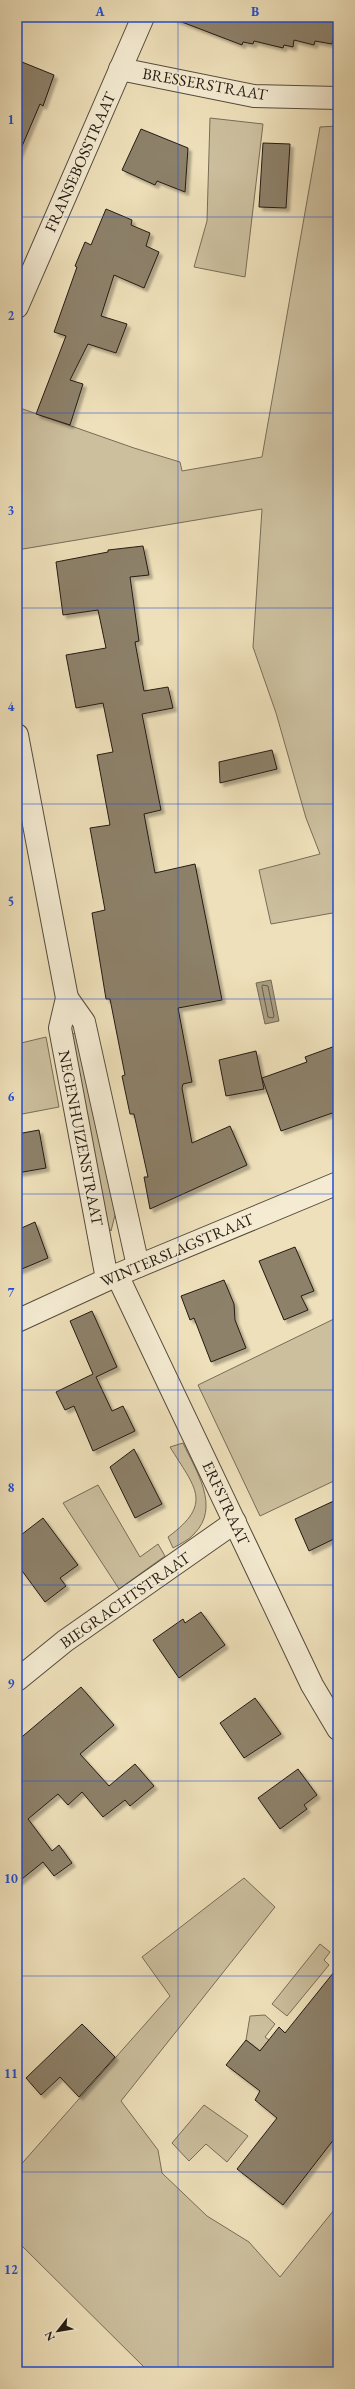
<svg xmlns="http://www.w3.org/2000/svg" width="355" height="2389" font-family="'EB Garamond',serif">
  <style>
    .green { fill: #ccbf9e; stroke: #786d58 }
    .water { fill: #a99d81; stroke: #746955 }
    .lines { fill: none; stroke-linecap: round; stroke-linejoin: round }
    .shore { stroke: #665c4a; stroke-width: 1 }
    .building { fill: #8d816a; stroke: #241b13; filter: url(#shadow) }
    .minor-casing { stroke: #564c3d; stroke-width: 24 }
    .minor { stroke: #f4ebd2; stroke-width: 22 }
    .grid { fill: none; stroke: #1d4ed8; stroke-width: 1; stroke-opacity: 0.55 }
    .labels { text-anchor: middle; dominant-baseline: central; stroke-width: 3.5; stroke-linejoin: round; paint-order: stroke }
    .street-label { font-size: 16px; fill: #241b13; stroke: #f4ebd2 }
    .neatline { fill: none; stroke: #1d4ed8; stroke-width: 1.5 }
    .grid-label { font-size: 13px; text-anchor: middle; font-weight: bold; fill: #1d4ed8 }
  </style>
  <defs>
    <filter id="shadow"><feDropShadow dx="3.5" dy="3.5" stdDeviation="1" flood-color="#0004"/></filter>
  </defs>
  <rect width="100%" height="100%" fill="#eee0ba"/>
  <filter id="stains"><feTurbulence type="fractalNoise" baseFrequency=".005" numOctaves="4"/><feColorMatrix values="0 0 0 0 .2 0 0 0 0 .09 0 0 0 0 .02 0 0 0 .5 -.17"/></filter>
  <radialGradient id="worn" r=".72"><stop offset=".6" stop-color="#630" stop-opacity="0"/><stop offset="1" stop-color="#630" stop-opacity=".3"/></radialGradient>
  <g class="green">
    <polygon points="210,118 263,124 245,277 194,267 207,221"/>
    <polygon points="338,126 338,912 271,924 259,870 320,854 306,818 276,713 253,647 262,509 17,550 17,407 134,448 180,462 182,471 262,457 320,127"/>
    <polygon points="76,1033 116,1211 111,1231 98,1212 69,1035"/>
    <polygon points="46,1037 59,1107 17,1115 17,1044"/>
    <polygon points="338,1317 338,1479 260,1516 198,1385"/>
    <path d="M183,1443c13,28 38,64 11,91 -5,6 -14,10 -21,14l-5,-11c46,-34 27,-49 2,-90z"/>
    <polygon points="98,1485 140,1557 158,1544 165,1556 119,1589 63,1503"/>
    <polygon points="244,1878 275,1907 121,2101 158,2150 162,2173 207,2216 249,2242 280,2277 338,2205 338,2372 149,2372 17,2241 17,2169 170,1996 142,1957"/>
    <polygon points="320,1944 330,1952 324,1960 329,1965 287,2016 272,2004"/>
    <polygon points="265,2015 275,2024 265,2037 269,2040 260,2051 246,2040 250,2016"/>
    <polygon points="204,2105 248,2136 227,2162 206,2144 189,2161 172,2143"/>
  </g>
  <polygon class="water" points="271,980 279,1021 265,1024 256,983"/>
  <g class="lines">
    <polygon class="shore" points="263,985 268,986 274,1016 273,1018 268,1017 262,987"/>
  </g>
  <g class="building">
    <polygon points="175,17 338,17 332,44 315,41 314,45 294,40 293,47 284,45 283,48 254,41 253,44 243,42 242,45 174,19"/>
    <polygon points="17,60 54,75 43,106 40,104 17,158"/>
    <polygon points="141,129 188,148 185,192 157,181 155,185 122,170"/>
    <polygon points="263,143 290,144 286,208 259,207"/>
    <polygon points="106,209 132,220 131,225 150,233 146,246 159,252 144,288 114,275 101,316 127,324 116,353 88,344 70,380 83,384 70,425 36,414 66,336 54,332 77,267 75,266 85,242 91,245"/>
    <polygon points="143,546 149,575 130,577 139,641 135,642 144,691 168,687 173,708 142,714 161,810 144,814 155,873 195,864 222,1000 178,1008 192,1082 183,1084 182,1088 192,1143 230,1126 247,1165 150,1209 144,1177 148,1177 134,1114 130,1114 122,1076 125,1075 110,999 106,999 92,913 105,910 90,828 110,825 97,755 113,752 103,703 76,708 66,655 106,648 98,610 63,615 56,562 108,552 108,550"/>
    <polygon points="272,750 277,769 220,783 219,762"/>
    <polygon points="338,1045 338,1111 281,1131 262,1078 307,1062 305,1057"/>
    <polygon points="256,1051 264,1089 226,1096 219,1060"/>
    <polygon points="39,1130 46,1168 17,1173 17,1134"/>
    <polygon points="35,1222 48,1258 17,1271 17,1230"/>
    <polygon points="295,1247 314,1291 301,1296 308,1310 284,1320 259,1261"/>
    <polygon points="224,1280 234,1304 235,1320 246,1348 211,1362 194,1318 190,1320 181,1296"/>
    <polygon points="92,1311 117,1367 96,1377 112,1411 123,1406 135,1431 93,1451 74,1406 65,1410 56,1392 93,1374 70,1321"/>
    <polygon points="134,1449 162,1504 135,1518 110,1467"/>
    <polygon points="338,1499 338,1537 309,1551 295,1519"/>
    <polygon points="43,1518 78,1565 60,1578 66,1586 45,1602 17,1564 17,1538"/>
    <polygon points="201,1612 225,1645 179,1678 153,1640 183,1619 185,1623"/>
    <polygon points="81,1687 114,1725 80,1754 109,1786 135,1764 154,1786 130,1806 125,1800 103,1817 82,1792 68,1805 58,1794 28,1819 52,1851 59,1845 72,1863 54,1876 43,1862 17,1883 17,1741"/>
    <polygon points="255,1698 281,1734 244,1758 220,1723"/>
    <polygon points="298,1769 317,1795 304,1805 307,1809 280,1829 258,1798"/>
    <polygon points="338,1967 338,2134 283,2205 237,2169 277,2118 255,2100 260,2091 226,2065 246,2040 260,2051 279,2027 285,2033"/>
    <polygon points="82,2024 115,2057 79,2097 60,2077 41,2095 26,2078"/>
  </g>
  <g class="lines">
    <g class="minor-casing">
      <g id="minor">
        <polyline points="120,69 254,96 338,98"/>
        <polyline points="17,307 143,17"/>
        <polyline points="17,735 67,998 60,1028 107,1279"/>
        <polyline points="67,998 84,1022 138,1266"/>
        <polyline points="117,1275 312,1685 338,1729"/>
        <polyline points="17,1321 117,1275 338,1183"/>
        <polyline points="17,1680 65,1641 235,1522"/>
      </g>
    </g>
    <use href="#minor" class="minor"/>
  </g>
  <path class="grid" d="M178,17v2355M17,217h321M17,413h321M17,608h321M17,804h321M17,999h321M17,1194h321M17,1390h321M17,1585h321M17,1781h321M17,1976h321M17,2172h321"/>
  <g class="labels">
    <g class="street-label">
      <text transform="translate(205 84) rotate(10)">BRESSERSTRAAT</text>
      <text transform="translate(80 162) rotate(-66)">FRANSEBOSSTRAAT</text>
      <text transform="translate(81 1138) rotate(79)">NEGENHUIZENSTRAAT</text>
      <text transform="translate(177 1250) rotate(-23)">WINTERSLAGSTRAAT</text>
      <text transform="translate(226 1503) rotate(65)">ERFSTRAAT</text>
      <text transform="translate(125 1600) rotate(-35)">BIEGRACHTSTRAAT</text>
    </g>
  </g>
  <rect width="355" height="2389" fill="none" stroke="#eee0ba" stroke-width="44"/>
  <g transform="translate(58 2331) rotate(239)" stroke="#f4ebd2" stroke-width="3" paint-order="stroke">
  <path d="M0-3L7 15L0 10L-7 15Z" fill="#241b13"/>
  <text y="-6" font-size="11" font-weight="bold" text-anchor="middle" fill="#241b13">N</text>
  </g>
  <rect x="22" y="22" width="311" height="2345" class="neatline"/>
  <g class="grid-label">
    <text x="100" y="16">A</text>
    <text x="255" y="16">B</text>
    <text x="11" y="124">1</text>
    <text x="11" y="320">2</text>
    <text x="11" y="515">3</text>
    <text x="11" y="711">4</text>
    <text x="11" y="906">5</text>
    <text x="11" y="1101">6</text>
    <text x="11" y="1297">7</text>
    <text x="11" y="1492">8</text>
    <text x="11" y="1688">9</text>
    <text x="11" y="1883">10</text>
    <text x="11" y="2078">11</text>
    <text x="11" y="2274">12</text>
  </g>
  <rect width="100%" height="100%" filter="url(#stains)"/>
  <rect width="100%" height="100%" fill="url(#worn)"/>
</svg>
